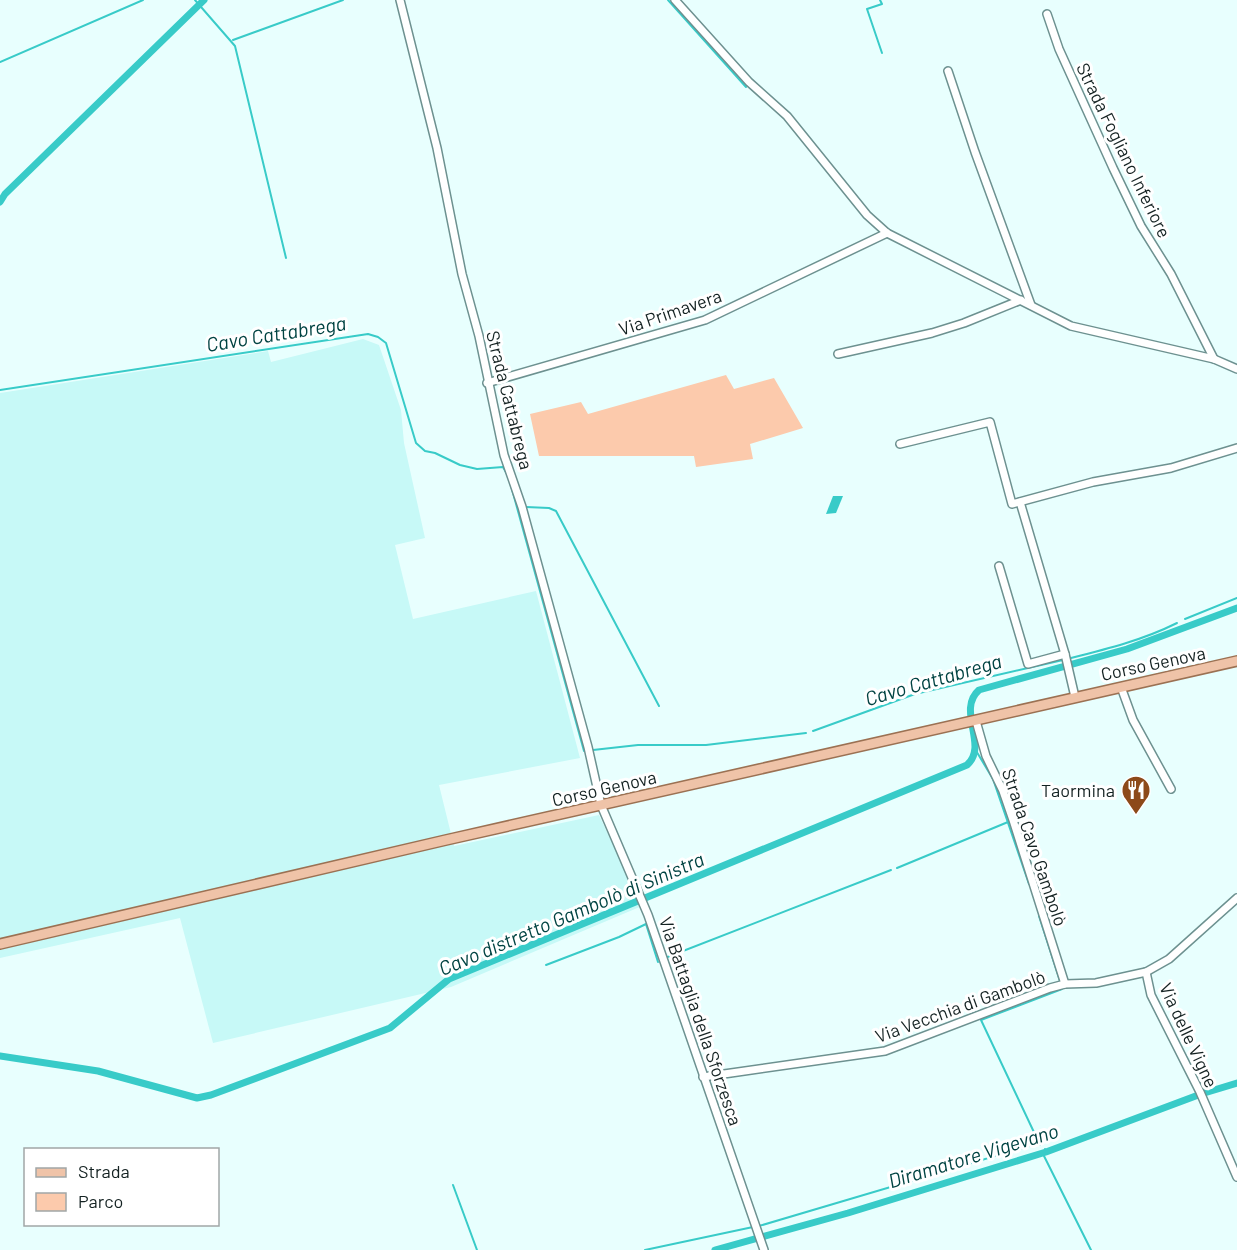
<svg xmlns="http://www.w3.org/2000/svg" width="1237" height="1250" font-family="Barlow,sans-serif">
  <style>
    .built { fill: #c7f9f7 }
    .green { fill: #fccaac }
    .water { fill: #38cbc8 }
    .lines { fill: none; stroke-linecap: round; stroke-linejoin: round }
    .stream { stroke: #38cbc8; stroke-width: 2 }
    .canal { stroke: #38cbc8; stroke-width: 7 }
    .minor-casing { stroke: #6d9190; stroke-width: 10 }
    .major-casing { stroke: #9b7153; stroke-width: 12 }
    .minor { stroke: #fff; stroke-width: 7 }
    .major { stroke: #efc3a8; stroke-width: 9 }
    .labels { text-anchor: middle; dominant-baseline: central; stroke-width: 6; stroke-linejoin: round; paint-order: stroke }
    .street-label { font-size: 18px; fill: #142222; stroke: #fff }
    .poi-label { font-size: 18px; fill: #142222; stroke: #fff; text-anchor: end }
    .water-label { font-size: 20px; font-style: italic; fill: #004342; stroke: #fff }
  </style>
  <rect width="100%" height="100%" fill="#e8fffe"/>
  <polygon class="built" points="363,339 379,345 401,410 404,443 425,538 395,545 413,619 536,591 580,758 439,785 454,846 599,815 642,906 451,987 213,1043 180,918 0,958 0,393 268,351 271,362"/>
  <polygon class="green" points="726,375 734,389 774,378 803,428 750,444 753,459 696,467 694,456 539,456 530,414 581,402 588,414"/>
  <polygon class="water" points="833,496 843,496 836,513 826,514"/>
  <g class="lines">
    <g class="stream">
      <polyline points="195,0 235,46 286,258"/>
      <polyline points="668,0 746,87"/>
      <polyline points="880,0 882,4 867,9 882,53"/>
      <polyline points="233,40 343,0"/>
      <polyline points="0,62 143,0"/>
      <polyline points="0,390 368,334 378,337 386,343 416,443 425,451 435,453 460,465 477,469 503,467 507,474"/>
      <polyline points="510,482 584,751"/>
      <polyline points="526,507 549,508 556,511 659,706"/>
      <polyline points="1185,619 1237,598"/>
      <path d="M1071,658c36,-9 72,-18 106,-35"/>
      <polyline points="813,731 915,694 1063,660"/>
      <polyline points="975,749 993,779 1029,884"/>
      <polyline points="593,750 638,745 706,745 806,733"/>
      <polyline points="897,868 1008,822"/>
      <polyline points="1039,916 1060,981"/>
      <polyline points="665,958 891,870"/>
      <polyline points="546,965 619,937 646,924 658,962"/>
      <polyline points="1041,1142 1043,1142"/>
      <polyline points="1040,1145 981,1020 1062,989"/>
      <polyline points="1045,1149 1046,1152"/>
      <polyline points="1044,1156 1091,1250"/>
      <polyline points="453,1185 477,1250"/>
      <polyline points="759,1226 1036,1144"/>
      <polyline points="645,1250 753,1227"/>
    </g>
    <g class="canal">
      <polyline points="0,202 5,194 204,0"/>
      <path d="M0,1056l98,15 99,27 14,-3 179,-67 59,-49 518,-214c22,-19 -11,-55 12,-75l148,-41 110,-41"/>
      <polyline points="715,1250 848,1213 1046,1152 1201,1094 1237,1083"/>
    </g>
    <g class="minor-casing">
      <g id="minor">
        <polyline points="400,0 437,148 462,274 479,336 504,455 522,507 588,747 601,805 648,915 764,1250"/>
        <polyline points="675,0 749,82 787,116 867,215 887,233 1071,326 1214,359 1237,369"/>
        <polyline points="1047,14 1059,49 1113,168 1141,226 1171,274 1214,359"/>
        <polyline points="948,71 975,152 1031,305"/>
        <polyline points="838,354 932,333 964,323 1021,300"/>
        <polyline points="487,383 705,320 887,233"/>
        <polyline points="900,444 990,422 1012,504 1093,482 1171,468 1237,448"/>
        <polyline points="1020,502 1065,654 1075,697"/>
        <polyline points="999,566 1028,664 1065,654"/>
        <polyline points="1121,687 1133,720 1171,789"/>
        <polyline points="976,721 986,756 1003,791 1013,820 1065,984"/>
        <polyline points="1146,972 1151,995 1200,1092 1237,1177"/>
        <polyline points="703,1077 885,1051 1050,988 1065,984 1096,983 1146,972 1169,959 1237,898"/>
      </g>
    </g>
    <g class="major-casing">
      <polyline id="major" points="0,944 446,840 1237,661"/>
    </g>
    <use href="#minor" class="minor"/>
    <use href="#major" class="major"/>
  </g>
  <defs>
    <g id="restaurant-pin" transform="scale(1.5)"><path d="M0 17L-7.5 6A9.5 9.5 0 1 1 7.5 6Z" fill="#8d4a1a" stroke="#fff"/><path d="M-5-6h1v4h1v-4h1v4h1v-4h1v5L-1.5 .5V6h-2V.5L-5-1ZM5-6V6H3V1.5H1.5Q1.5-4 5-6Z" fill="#fff"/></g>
  </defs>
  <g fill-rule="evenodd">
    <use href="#restaurant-pin" x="1136" y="790"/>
  </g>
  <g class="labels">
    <g class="street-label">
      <text transform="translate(1124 150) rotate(64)">Strada Fogliano Inferiore</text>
      <text transform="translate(670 312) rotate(-19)">Via Primavera</text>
      <text transform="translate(510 400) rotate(76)">Strada Cattabrega</text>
      <text transform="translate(1153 663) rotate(-12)">Corso Genova</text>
      <text transform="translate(604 788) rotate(-13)">Corso Genova</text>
      <text transform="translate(1035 847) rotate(71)">Strada Cavo Gambolò</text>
      <text transform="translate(960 1006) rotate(-20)">Via Vecchia di Gambolò</text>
      <text transform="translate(701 1021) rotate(71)">Via Battaglia della Sforzesca</text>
      <text transform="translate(1189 1035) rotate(65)">Via delle Vigne</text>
    </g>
    <g class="poi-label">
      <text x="1115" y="790">Taormina</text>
    </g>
    <g class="water-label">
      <text transform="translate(276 333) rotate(-9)">Cavo Cattabrega</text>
      <text transform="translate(933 679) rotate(-16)">Cavo Cattabrega</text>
      <text transform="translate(571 913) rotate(-23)">Cavo distretto Gambolò di Sinistra</text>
      <text transform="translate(973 1155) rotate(-17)">Diramatore Vigevano</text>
    </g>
  </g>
  <rect x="24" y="1148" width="195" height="78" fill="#ffffff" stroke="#a1a7a7" stroke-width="1.5"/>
  <rect x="36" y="1168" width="30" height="9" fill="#efc3a8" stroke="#a1a7a7" stroke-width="1.5"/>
  <text x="78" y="1178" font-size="18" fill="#142222">Strada</text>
  <rect x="36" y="1193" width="30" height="18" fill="#fccaac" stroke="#a1a7a7" stroke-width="1.5"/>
  <text x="78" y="1208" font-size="18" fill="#142222">Parco</text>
</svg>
